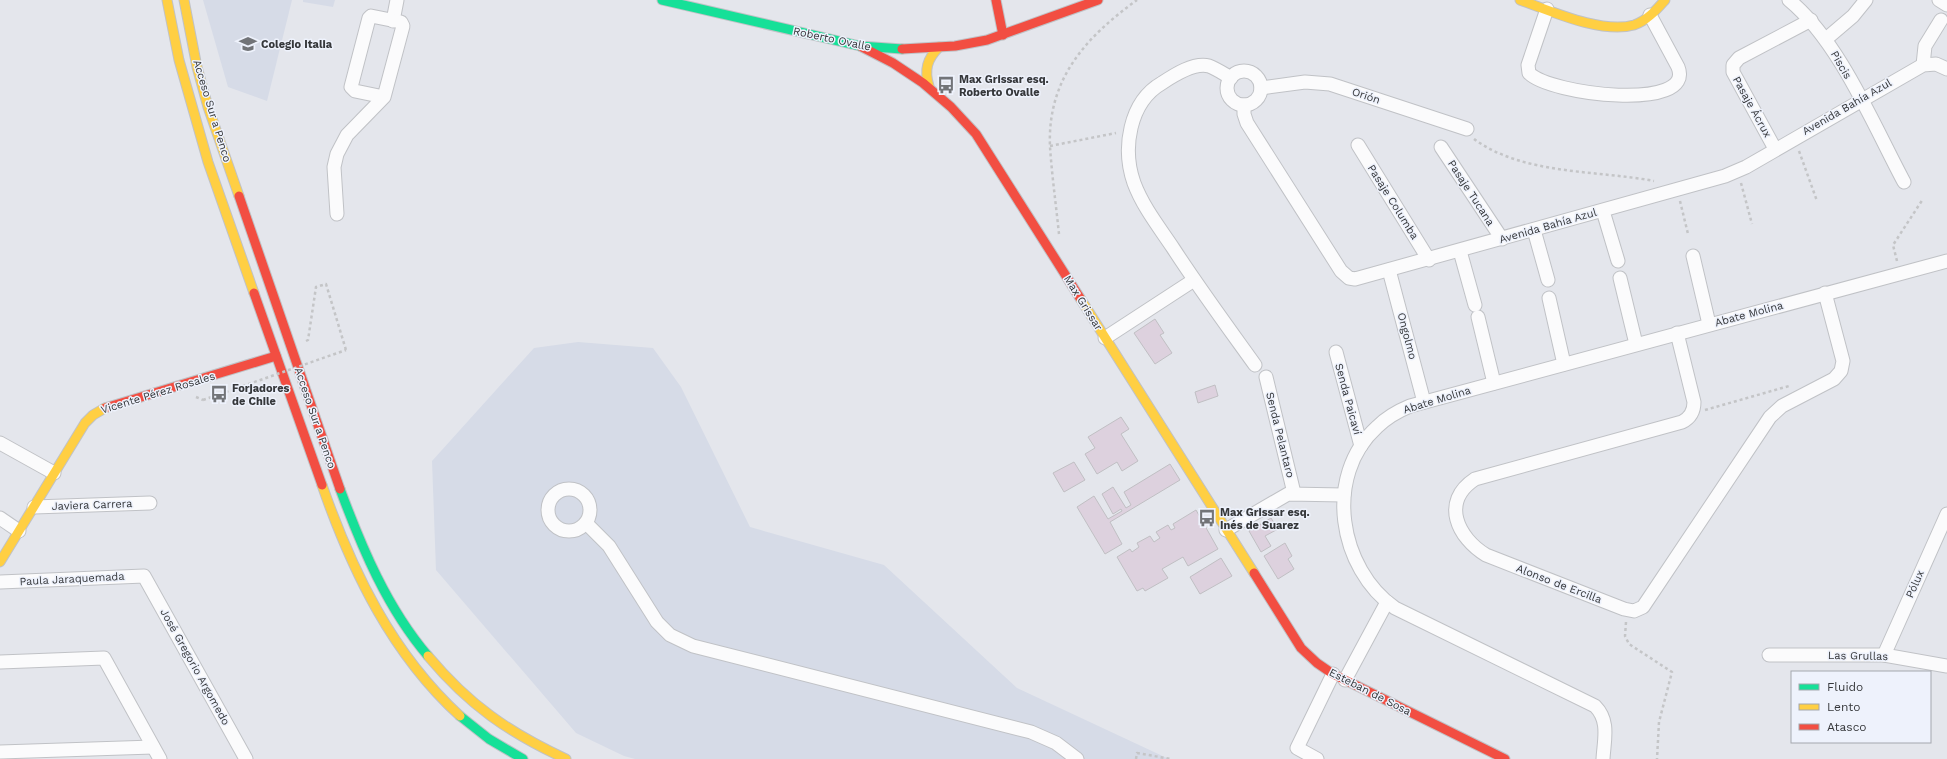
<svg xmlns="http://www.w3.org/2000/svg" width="1947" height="759" font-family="'Work Sans',sans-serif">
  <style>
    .built { fill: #d6dbe7 }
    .building { fill: #ddd1de; stroke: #c0bfc3 }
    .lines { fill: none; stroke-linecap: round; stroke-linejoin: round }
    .street-casing { stroke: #c0c2c6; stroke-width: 15 }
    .fast-casing { stroke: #c0c2c6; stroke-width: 11 }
    .slow-casing { stroke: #c0c2c6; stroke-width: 11 }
    .jam-casing { stroke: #c0c2c6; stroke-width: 11 }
    .path { stroke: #c4c5c7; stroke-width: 2.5; stroke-dasharray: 3 3; stroke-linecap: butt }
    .street { stroke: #fbfbfc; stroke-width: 13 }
    .fast { stroke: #16e098; stroke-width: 9 }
    .slow { stroke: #ffcf43; stroke-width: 9 }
    .jam { stroke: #f24e42; stroke-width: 9 }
    .path-bridge { stroke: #c4c5c7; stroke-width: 2.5; stroke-dasharray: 3 3; stroke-linecap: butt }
    .labels { text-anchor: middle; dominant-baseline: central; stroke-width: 3; stroke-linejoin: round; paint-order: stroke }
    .street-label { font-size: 11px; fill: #35373a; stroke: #eef2fc }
    .poi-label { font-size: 11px; font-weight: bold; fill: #35373a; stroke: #eef2fc; text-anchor: start }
  </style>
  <rect width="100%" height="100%" fill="#e4e6ec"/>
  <g class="built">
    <polygon points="203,0 292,0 267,101 228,87"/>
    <polygon points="303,0 335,0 333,7 303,2"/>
    <polygon points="578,342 653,348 681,387 750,527 884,565 1017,688 1169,759 635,759 624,756 576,733 436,570 432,461 534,348"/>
  </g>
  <g class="building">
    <polygon points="1155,319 1164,333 1160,335 1172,353 1155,364 1134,333"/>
    <polygon points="1215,385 1218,396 1198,403 1195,392"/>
    <polygon points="1121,417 1129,429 1121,434 1138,461 1122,471 1117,462 1097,474 1085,454 1095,448 1088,437"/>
    <polygon points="1074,462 1085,480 1064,492 1053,473"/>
    <polygon points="1170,464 1180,480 1110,522 1122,544 1105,554 1077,507 1094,496 1108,519 1122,511 1121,509 1113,514 1102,494 1113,487 1126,508 1131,505 1124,492"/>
    <polygon points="1196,510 1218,549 1188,566 1183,557 1162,569 1168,578 1145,591 1143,588 1137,591 1117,557 1130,549 1132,552 1139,547 1137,543 1150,536 1154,542 1160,538 1156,532 1168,525 1171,530 1175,528 1173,524"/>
    <polygon points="1271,518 1278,529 1265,536 1271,546 1261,552 1249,531"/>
    <polygon points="1285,543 1292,556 1288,559 1294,569 1278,579 1264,556"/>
    <polygon points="1221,558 1232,576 1200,594 1190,577"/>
  </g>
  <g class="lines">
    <g class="street-casing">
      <g id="street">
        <path d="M1789,0c50,41 84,124 115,182"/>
        <polyline points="1939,0 1947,5"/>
        <path d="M1547,9l-19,56 1,8c21,22 167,39 149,-6l-28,-52"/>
        <polyline points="393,21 397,0"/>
        <polyline points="1826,39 1853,16 1866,0"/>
        <polyline points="1923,65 1925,46 1941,20"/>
        <circle cx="1244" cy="88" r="17"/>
        <path d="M1231,78c-7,-4 -14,-9 -22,-12 -15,-4 -35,9 -47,17 -33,19 -40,66 -28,100 9,24 25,44 39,65 26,40 54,78 82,117"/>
        <polyline points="1261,88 1305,82 1330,84 1467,129"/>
        <polyline points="1244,105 1244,114 1247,123 1341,271 1349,278 1355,279 1725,176 1746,167 1923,65 1936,64 1947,69"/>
        <polyline points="1358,145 1429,260"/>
        <polyline points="1441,147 1502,239"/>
        <polyline points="1775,149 1733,72 1733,65 1739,58 1811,20"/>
        <polyline points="1603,211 1618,261"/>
        <polyline points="337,214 334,167 337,154 347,135 384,97 403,26 401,22 371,16 369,18 351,87 355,91 384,97"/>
        <polyline points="1534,230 1548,280"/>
        <polyline points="1460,251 1475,305"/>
        <polyline points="1693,256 1709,324"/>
        <polyline points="1389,270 1424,402"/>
        <polyline points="1620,278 1636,344"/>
        <polyline points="1549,298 1564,364"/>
        <polyline points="1478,317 1494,383"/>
        <path d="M1677,333l17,69c0,9 -4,16 -12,20l-207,57c-35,23 -17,59 11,76l138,54 10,2 9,-4 127,-190 12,-11 52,-27 7,-8 2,-10 -18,-68"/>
        <polyline points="1105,338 1194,280"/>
        <polyline points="1336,352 1361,446"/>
        <polyline points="1266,377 1294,493"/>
        <polyline points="0,443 54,473"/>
        <circle cx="569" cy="510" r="21"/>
        <polyline points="34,507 150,503"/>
        <polyline points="0,518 19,531"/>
        <polyline points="586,523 609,546 657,622 670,635 693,646 1031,732 1056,743 1077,759"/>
        <polyline points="1226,530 1288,494 1344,495"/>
        <polyline points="0,582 144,576 246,759"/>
        <polyline points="1769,655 1884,655 1947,666"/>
        <polyline points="1884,655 1947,514"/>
        <polyline points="0,662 104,658 160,759"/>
        <polyline points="1345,680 1387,602"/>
        <polyline points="0,752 153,747"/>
        <polyline points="1317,759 1297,748 1333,674"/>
        <path d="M1603,759c1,-19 7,-38 -8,-53l-200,-98c-56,-39 -72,-132 -18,-181 9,-9 21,-16 33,-21l537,-145"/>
      </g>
    </g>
    <g class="fast-casing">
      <g id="fast">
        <polyline points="662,0 860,46 902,49"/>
        <path d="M340,489c22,59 47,119 88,167"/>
        <polyline points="460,716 489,739 523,759"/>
      </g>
    </g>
    <g class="slow-casing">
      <g id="slow">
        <polyline points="167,0 179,60 208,162 254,293"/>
        <polyline points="184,0 197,67 208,107 239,196"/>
        <path d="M1520,0c31,11 81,34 114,25 13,-4 23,-16 31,-25"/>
        <path d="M929,86c-5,-16 -2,-27 10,-39"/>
        <polyline points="1080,298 1254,573"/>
        <path d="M322,485c30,86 70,169 138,231"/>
        <polyline points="0,562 85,423 93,415 105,408"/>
        <path d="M428,656c41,49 80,76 138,103"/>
      </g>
    </g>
    <g class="jam-casing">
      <g id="jam">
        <polyline points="996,0 1003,35"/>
        <polyline points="860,46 893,63 923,83 951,107 976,134 1080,298"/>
        <polyline points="902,49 955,46 987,40 1098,0"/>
        <polyline points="239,196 340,489"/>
        <polyline points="254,293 322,485"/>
        <polyline points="105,408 276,356"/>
        <polyline points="1254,573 1301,648 1317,663 1333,674 1505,759"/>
      </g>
    </g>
    <g class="path">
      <path d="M1474,139c49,36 122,31 180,42"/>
      <polyline points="1050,146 1116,133"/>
      <polyline points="1799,151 1817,201"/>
      <polyline points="1741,183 1752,224"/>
      <polyline points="1680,201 1688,234"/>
      <path d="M1059,234c-3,-29 -7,-58 -9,-87 -3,-68 36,-110 87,-147"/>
      <polyline points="1897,261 1893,245 1923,199"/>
      <polyline points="306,341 308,340 316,287 326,284 346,350"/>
      <polyline points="196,397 203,400"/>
      <polyline points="1705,410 1789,386"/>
      <polyline points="1626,622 1625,636 1629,644 1672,672 1659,722 1657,759"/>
      <polyline points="1136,759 1137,753 1171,759"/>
    </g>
    <use href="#street" class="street"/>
    <use href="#fast" class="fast"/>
    <use href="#slow" class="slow"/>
    <use href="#jam" class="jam"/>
    <polyline class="path-bridge" points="203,400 346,350"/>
  </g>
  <defs>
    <g id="school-bare" transform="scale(1.38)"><path d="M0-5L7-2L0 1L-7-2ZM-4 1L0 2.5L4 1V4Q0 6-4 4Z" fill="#727478" stroke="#eef2fc" stroke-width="2.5" paint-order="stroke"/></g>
    <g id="bus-bare" transform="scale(1.38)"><path d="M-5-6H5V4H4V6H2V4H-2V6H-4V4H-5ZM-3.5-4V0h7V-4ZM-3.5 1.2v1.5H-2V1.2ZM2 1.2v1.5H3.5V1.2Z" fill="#727478" stroke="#eef2fc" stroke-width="2.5" paint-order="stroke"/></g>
  </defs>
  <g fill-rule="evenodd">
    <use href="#school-bare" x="248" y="44"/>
    <use href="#bus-bare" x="946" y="85"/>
    <use href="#bus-bare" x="219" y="394"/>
    <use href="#bus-bare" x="1207" y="518"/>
  </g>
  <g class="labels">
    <g class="street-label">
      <text transform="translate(832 39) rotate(12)">Roberto Ovalle</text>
      <text transform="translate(1841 65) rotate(60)">Piscis</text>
      <text transform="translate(1366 96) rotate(18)">Orión</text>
      <text transform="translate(1752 107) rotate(61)">Pasaje Ácrux</text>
      <text transform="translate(1847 107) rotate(-30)">Avenida Bahía Azul</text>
      <text transform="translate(212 111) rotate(73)">Acceso Sur a Penco</text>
      <text transform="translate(1471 193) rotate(57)">Pasaje Tucana</text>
      <text transform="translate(1393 202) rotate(58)">Pasaje Columba</text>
      <text transform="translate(1548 226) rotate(-16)">Avenida Bahía Azul</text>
      <text transform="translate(1083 303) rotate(58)">Max Grissar</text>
      <text transform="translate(1749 314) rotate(-15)">Abate Molina</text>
      <text transform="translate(1407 336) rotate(75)">Ongolmo</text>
      <text transform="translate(158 393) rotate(-17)">Vicente Pérez Rosales</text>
      <text transform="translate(1348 399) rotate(75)">Senda Paicaví</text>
      <text transform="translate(1437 400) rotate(-17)">Abate Molina</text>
      <text transform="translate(315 418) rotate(71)">Acceso Sur a Penco</text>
      <text transform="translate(1280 435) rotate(76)">Senda Pelantaro</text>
      <text transform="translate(92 505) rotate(-2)">Javiera Carrera</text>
      <text transform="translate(72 579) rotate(-3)">Paula Jaraquemada</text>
      <text transform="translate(1559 584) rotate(21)">Alonso de Ercilla</text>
      <text transform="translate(1915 584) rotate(-66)">Pólux</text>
      <text transform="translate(1858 656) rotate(1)">Las Grullas</text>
      <text transform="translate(195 667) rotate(61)">José Gregorio Argomedo</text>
      <text transform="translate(1370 692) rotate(27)">Esteban de Sosa</text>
    </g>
    <g class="poi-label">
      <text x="261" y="44">Colegio Italia</text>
      <text x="959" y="79">Max Grissar esq.<tspan x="959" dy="13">Roberto Ovalle</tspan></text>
      <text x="232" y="388">Forjadores<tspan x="232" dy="13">de Chile</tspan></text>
      <text x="1220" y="512">Max Grissar esq.<tspan x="1220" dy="13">Inés de Suarez</tspan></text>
    </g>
  </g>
  <rect x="1791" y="671" width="140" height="72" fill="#eef2fc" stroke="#a4a7ae"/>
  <rect x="1799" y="684" width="20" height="6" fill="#16e098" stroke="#a4a7ae"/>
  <text x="1827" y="691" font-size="12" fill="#35373a">Fluido</text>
  <rect x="1799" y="704" width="20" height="6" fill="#ffcf43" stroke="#a4a7ae"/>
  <text x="1827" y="711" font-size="12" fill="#35373a">Lento</text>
  <rect x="1799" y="724" width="20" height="6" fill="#f24e42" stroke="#a4a7ae"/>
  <text x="1827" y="731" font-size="12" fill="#35373a">Atasco</text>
</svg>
